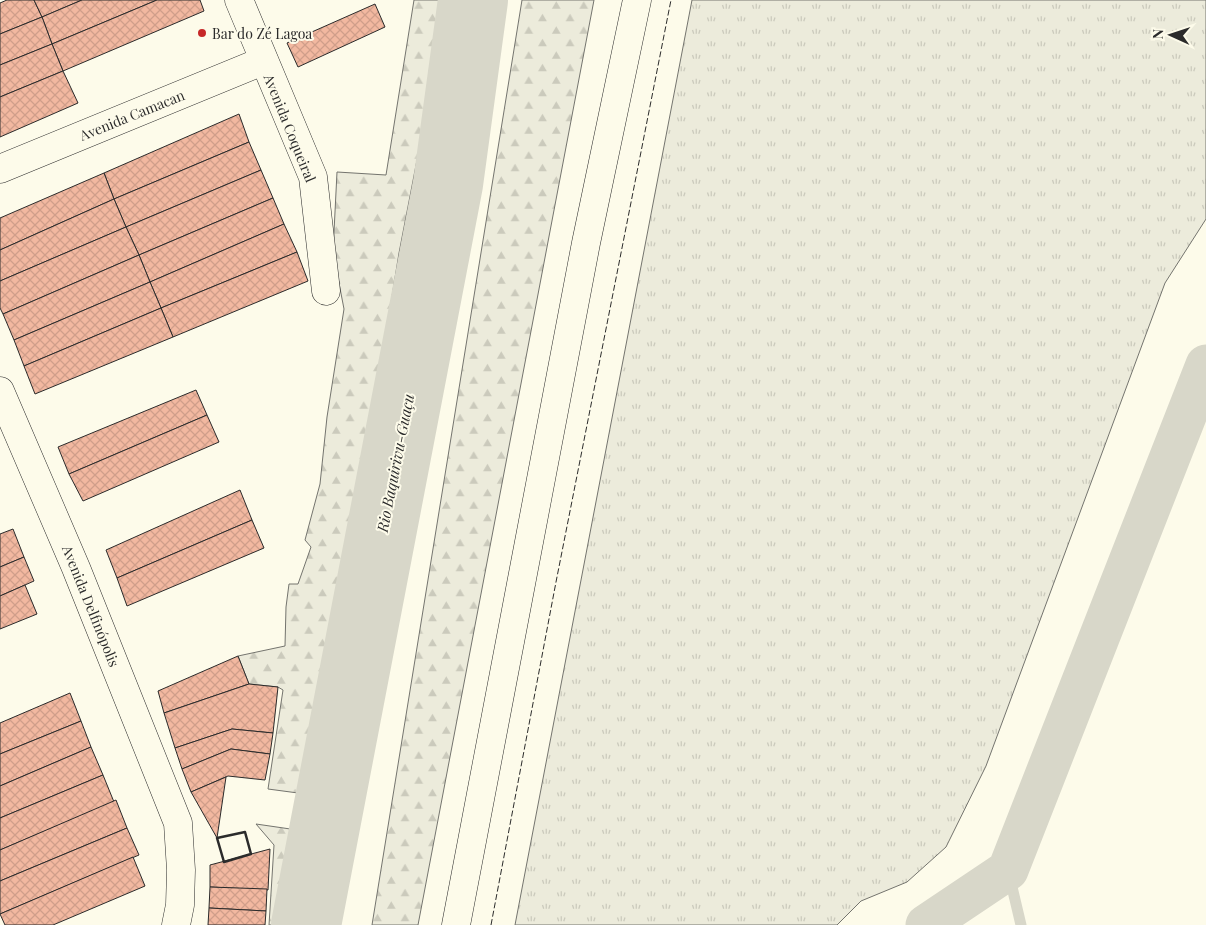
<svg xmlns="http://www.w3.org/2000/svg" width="1206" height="925" font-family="'Playfair Display',serif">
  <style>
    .grass { fill: url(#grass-tufts); stroke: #74746e }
    .forest { fill: url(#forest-firs); stroke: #74746e }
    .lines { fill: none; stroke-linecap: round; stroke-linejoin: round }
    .stream { stroke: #d8d7c9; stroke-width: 11 }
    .canal { stroke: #d8d7c9; stroke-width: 41 }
    .river { stroke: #d8d7c9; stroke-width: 70 }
    .building { fill: url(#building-cross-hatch); stroke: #2b2b2b }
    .minor-casing { stroke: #2b2b2b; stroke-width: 29 }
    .minor { stroke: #fdfbea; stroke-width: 28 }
    .fence { stroke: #2b2b2b; stroke-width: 1; stroke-dasharray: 6 2.5; stroke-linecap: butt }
    .wall { stroke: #2b2b2b; stroke-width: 2.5 }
    .poi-dot { fill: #c62828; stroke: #fdfbea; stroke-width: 2 }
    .labels { text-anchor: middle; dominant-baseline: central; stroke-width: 4; stroke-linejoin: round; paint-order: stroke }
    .poi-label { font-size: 14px; fill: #2b2b2b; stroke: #fdfbea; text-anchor: start }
    .street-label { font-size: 14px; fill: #2b2b2b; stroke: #fdfbea }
    .water-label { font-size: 15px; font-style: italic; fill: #2b2b2b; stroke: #fdfbea }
  </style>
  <defs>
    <pattern id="grass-tufts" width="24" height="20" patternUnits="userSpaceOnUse" patternTransform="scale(1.25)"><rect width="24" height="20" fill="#ecebdb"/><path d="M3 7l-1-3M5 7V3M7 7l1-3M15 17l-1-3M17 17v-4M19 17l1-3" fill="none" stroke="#cbcabc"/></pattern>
    <pattern id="forest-firs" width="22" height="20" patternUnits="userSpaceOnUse" patternTransform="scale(1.25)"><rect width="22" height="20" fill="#ecebdb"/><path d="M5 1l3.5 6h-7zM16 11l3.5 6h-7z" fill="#cbcabc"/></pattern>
    <pattern id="building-cross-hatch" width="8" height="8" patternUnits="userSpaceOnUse" patternTransform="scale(1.25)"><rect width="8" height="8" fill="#f2b8a0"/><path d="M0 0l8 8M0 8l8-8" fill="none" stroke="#d09e8a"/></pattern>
  </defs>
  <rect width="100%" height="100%" fill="#fdfbea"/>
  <polygon class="grass" points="692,0 1206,0 1206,219 1165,283 986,766 946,847 907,882 861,901 837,925 515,925"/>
  <g class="forest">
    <polygon points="414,0 448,0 399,253 365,464 340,655 298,793 268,789 283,690 278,687 249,684 238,656 285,646 286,607 289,584 298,584 311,547 305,540 320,484 327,417 344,309 333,252 337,172 386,175"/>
    <polygon points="522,0 594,0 418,925 372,925"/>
    <polygon points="256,824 311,832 286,925 269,925 274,845"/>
  </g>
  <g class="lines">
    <polyline class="stream" points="1008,870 1021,925"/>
    <polyline class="canal" points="926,925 1008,870 1206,365"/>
    <polyline class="river" points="306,925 448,184 473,0"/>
  </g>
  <g class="building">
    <polygon points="7,0 34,0 42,17 0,34 0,3"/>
    <polygon points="34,0 82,0 42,17"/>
    <polygon points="82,0 157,0 52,44 42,17"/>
    <polygon points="157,0 200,0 204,11 63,71 52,44"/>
    <polygon points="375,4 385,27 298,67 287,43"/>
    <polygon points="42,17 52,44 0,65 0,34"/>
    <polygon points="52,44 63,71 0,97 0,65"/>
    <polygon points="63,71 78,103 0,137 0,97"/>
    <polygon points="239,114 249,142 114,199 104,173"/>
    <polygon points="249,142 261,170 126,227 114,199"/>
    <polygon points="261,170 273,198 139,255 126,227"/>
    <polygon points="104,173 114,199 0,250 0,218"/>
    <polygon points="273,198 284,224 150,282 139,255"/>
    <polygon points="114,199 126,227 0,281 0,250"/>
    <polygon points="284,224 297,252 161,308 150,282"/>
    <polygon points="126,227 139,255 3,314 0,308 0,281"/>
    <polygon points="297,252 308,281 173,337 161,308"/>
    <polygon points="139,255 150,282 14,340 3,314"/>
    <polygon points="150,282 161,308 24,366 14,340"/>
    <polygon points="161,308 173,337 35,394 24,366"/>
    <polygon points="196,390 207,415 69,474 58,447"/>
    <polygon points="207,415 219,442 83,501 69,474"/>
    <polygon points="240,490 252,520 117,578 106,550"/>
    <polygon points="252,520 264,548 127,606 117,578"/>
    <polygon points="13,529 24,557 0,567 0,534"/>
    <polygon points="24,557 34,581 0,596 0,567"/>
    <polygon points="25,585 37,614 0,629 0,596"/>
    <polygon points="238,656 249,684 164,713 158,691"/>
    <polygon points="249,684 278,687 273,733 232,729 175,748 164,713"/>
    <polygon points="70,693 81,721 0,754 0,723"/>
    <polygon points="81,721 91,747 0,786 0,754"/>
    <polygon points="232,729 273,733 270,754 231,749 182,769 175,748"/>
    <polygon points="91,747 103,775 0,818 0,786"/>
    <polygon points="231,749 270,754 265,780 228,776 191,792 182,769"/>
    <polygon points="103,775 114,802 0,850 0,818"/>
    <polygon points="226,777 217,838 191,792"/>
    <polygon points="116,800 127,828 0,881 0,850"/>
    <polygon points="127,828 139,855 0,914 0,881"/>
    <polygon points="270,849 268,890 210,887 210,865"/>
    <polygon points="133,857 145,886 53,925 5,925 0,914"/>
    <polygon points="210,887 267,889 266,911 209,908"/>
    <polygon points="209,908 266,911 265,925 208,925"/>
  </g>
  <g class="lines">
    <g class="minor-casing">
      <g id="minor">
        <polyline points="239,0 313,177 326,291"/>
        <polyline points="0,169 263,61"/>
        <polyline points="0,391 76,568 178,823 181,870 180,905 176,925"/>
        <polyline points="456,925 586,243 637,0"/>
      </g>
    </g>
    <use href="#minor" class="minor"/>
    <polyline class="fence" points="491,925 556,582 671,0"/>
    <polygon class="wall" points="245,832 251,854 224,862 217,838"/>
  </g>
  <circle class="poi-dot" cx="202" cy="33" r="5"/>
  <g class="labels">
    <g class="poi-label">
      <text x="212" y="33">Bar do Zé Lagoa</text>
    </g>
    <g class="street-label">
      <text transform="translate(132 115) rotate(-22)">Avenida Camacan</text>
      <text transform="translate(290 128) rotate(68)">Avenida Coqueiral</text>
      <text transform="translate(91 606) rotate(68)">Avenida Delfinópolis</text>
    </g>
    <g class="water-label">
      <text transform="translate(395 463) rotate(-79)">Rio Baquirivu-Guaçu</text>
    </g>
  </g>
  <g transform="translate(1171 35) rotate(273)" stroke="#fdfbea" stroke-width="4" paint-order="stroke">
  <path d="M0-4L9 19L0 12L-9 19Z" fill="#2b2b2b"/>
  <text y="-8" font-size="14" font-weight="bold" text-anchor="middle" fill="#2b2b2b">N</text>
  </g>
</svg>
